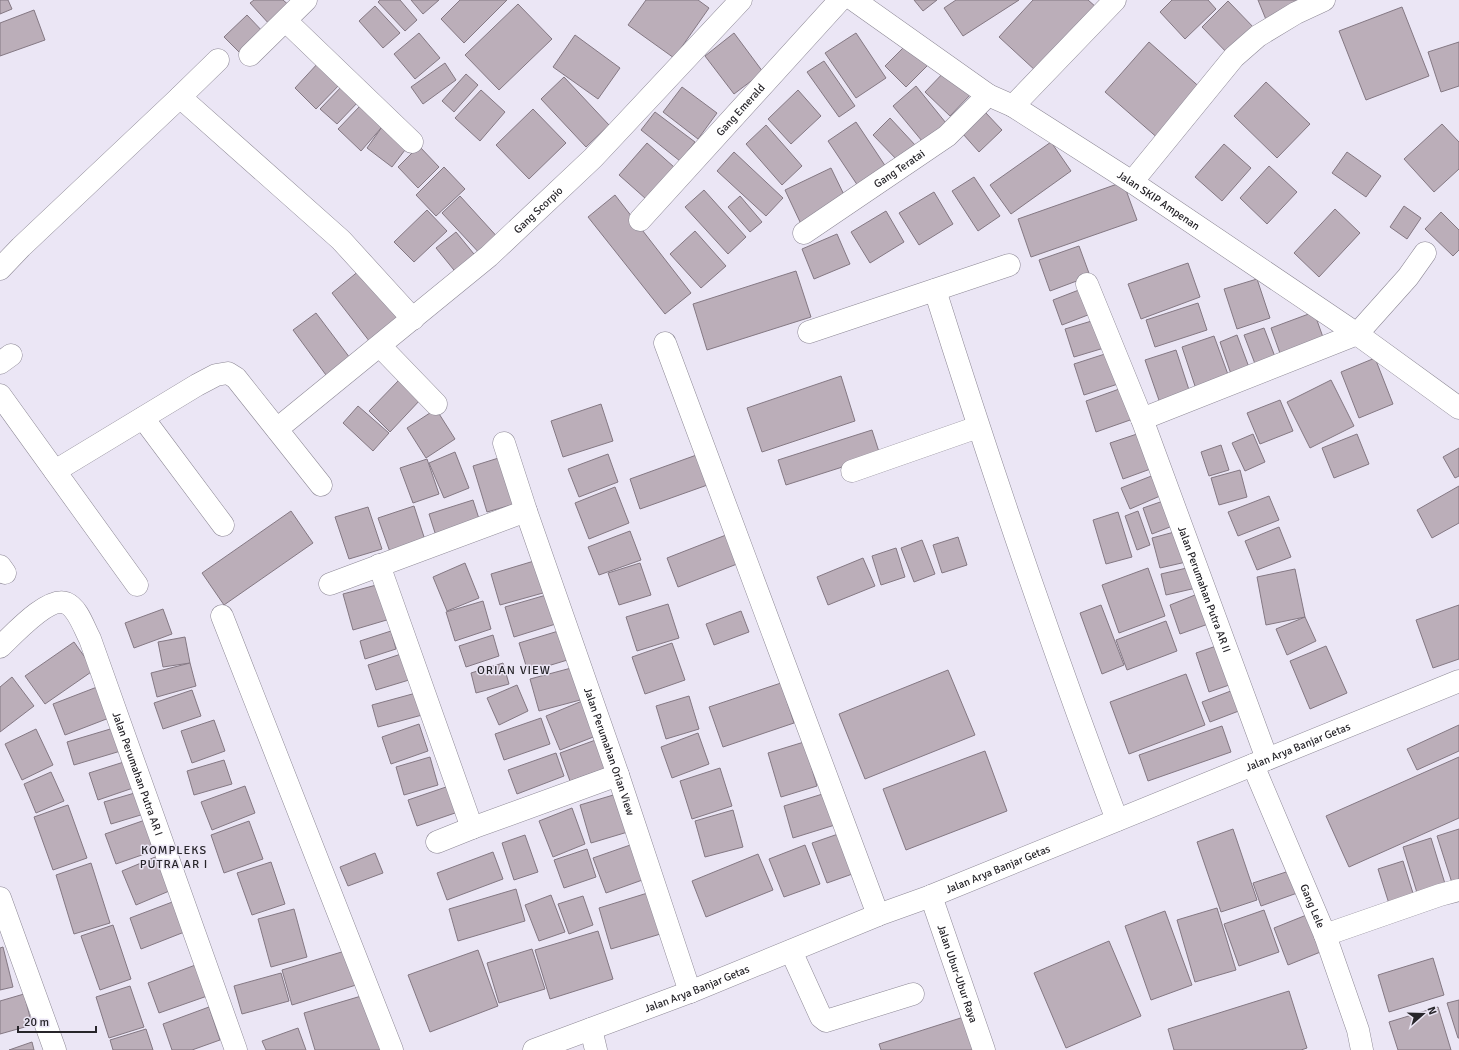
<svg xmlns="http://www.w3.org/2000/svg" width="1459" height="1050" font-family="Signika,sans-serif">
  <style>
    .building { fill: #bbaeb9; stroke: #847883 }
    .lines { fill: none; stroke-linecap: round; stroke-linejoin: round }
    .minor-casing { stroke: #8d8895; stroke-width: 23 }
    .highway-casing { stroke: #8d8895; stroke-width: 23 }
    .minor { stroke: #fff; stroke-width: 22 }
    .highway { stroke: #fff; stroke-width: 22 }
    .labels { text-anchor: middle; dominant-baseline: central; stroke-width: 3; stroke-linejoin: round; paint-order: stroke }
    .street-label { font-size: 11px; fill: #27252a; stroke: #ebe6f5 }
    .neighbourhood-label { font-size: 12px; letter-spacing: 1px; fill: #27252a; stroke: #ebe6f5 }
  </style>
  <rect width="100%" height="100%" fill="#ebe6f5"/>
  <g class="building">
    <polygon points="0,0 8,0 12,9 0,14"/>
    <polygon points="254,0 283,0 291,7 271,26 250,3"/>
    <polygon points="380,0 400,0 417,20 405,31 378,2"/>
    <polygon points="411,0 439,0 423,14"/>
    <polygon points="460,0 507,0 464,43 441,19"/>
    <polygon points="646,0 698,0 709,8 674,58 628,25"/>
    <polygon points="914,0 937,0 923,11"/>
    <polygon points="956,0 1019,0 963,36 944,8"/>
    <polygon points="1033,0 1088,0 1096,7 1037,72 999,37"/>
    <polygon points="1172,0 1208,0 1216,9 1185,39 1160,12"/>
    <polygon points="1258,0 1320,0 1267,22"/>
    <polygon points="1228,1 1257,31 1231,57 1202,27"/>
    <polygon points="518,4 552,39 499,90 465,55"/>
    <polygon points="375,6 400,33 383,48 359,21"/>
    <polygon points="1402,7 1429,76 1366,100 1339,31"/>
    <polygon points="34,10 45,40 0,56 0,23"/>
    <polygon points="247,15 265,34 243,56 224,37"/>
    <polygon points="419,33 440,58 415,79 394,54"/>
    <polygon points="734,33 763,72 734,94 705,56"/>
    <polygon points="856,33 886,78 856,98 825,53"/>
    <polygon points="575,35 620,68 598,99 553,67"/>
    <polygon points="1149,42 1204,91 1160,140 1105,92"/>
    <polygon points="1459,42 1459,86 1441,92 1428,52"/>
    <polygon points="908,43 929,64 906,87 885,66"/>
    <polygon points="824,61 855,106 839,117 807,72"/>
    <polygon points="319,62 341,83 316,109 295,88"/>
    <polygon points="445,63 456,80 423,104 411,87"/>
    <polygon points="947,69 971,94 950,116 925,92"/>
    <polygon points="466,74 478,85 454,112 442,101"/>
    <polygon points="564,77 609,125 586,147 541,99"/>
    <polygon points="1266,82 1310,124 1277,158 1234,116"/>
    <polygon points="344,84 360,100 337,124 320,109"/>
    <polygon points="916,86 950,128 927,147 893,106"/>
    <polygon points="682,87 717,113 698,139 663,112"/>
    <polygon points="481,90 505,112 480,141 455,118"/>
    <polygon points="798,90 821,116 791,144 768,119"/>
    <polygon points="360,106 382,127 361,151 338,129"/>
    <polygon points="533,109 566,143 529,179 496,145"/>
    <polygon points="655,112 695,142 680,161 641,130"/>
    <polygon points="985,112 1002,130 979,152 963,134"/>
    <polygon points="890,118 916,146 899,162 873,135"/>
    <polygon points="856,122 888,170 860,189 828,141"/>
    <polygon points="1442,124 1459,142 1459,169 1434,192 1404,159"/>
    <polygon points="766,125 802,166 782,185 746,144"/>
    <polygon points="382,127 408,146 392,167 367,148"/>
    <polygon points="1051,142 1071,171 1011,214 990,185"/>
    <polygon points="647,143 674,167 646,199 619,175"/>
    <polygon points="1224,144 1251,168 1222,201 1195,177"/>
    <polygon points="419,146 439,167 418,188 398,167"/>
    <polygon points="734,152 783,198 766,216 717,171"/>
    <polygon points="1347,152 1381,176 1366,197 1332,173"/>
    <polygon points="1269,166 1297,192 1267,224 1240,198"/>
    <polygon points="444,167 465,189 436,216 416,195"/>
    <polygon points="831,168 847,201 801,224 785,190"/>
    <polygon points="974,177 1000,216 978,231 952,191"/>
    <polygon points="1123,182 1137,220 1031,257 1018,219"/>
    <polygon points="704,190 746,237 728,254 685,207"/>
    <polygon points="934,192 953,224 919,245 899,213"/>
    <polygon points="615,195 691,293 665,314 588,217"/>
    <polygon points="460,196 501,241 483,257 442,213"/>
    <polygon points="740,196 762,222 750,232 728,207"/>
    <polygon points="1404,206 1421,218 1407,239 1390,227"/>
    <polygon points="1335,209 1360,233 1319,277 1294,253"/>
    <polygon points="427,210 447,231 414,262 394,242"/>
    <polygon points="886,211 904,242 870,263 851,232"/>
    <polygon points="1441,212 1459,230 1459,250 1453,256 1425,229"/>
    <polygon points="695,231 726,266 701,288 670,254"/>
    <polygon points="456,232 478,259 458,275 436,248"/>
    <polygon points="837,234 850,264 814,279 802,249"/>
    <polygon points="1079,246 1090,276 1050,291 1039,260"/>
    <polygon points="1188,263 1200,297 1141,319 1128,284"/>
    <polygon points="360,270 399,319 370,342 332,293"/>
    <polygon points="796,271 811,317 707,350 693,304"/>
    <polygon points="1257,279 1270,318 1237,329 1224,289"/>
    <polygon points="1084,288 1093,313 1062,325 1053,300"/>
    <polygon points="1198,303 1207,330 1155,347 1146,320"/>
    <polygon points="1314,312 1324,340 1281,356 1271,328"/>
    <polygon points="316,313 350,358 326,375 293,330"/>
    <polygon points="1095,320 1104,348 1074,357 1065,329"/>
    <polygon points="1264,328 1277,362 1257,369 1244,335"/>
    <polygon points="1237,335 1250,370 1232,377 1220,342"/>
    <polygon points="1214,336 1230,380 1197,392 1182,347"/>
    <polygon points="1176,350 1191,396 1161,406 1145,360"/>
    <polygon points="1108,353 1118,384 1084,395 1074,364"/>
    <polygon points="1375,358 1393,404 1359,418 1341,372"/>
    <polygon points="841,376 855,421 762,452 747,408"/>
    <polygon points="400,379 421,399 390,432 369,411"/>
    <polygon points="1331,380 1354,426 1310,448 1287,402"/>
    <polygon points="1122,388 1133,419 1096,432 1086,401"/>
    <polygon points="1280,400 1293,431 1260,444 1247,413"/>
    <polygon points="601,404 613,441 563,457 551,421"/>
    <polygon points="358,406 389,433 373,451 343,423"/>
    <polygon points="436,409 455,439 426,458 407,428"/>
    <polygon points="872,430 880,455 786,485 778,460"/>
    <polygon points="1143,432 1156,467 1123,479 1110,443"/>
    <polygon points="1253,434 1265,462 1245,471 1232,443"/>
    <polygon points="1357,434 1369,464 1334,478 1322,448"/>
    <polygon points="1221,445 1229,470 1209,476 1201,452"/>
    <polygon points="1459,448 1459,476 1455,478 1443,457"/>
    <polygon points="455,452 469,488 444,498 429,463"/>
    <polygon points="702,453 713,483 640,509 630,479"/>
    <polygon points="608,454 618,482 579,497 568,469"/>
    <polygon points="505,456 518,503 487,512 473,466"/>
    <polygon points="427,459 439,494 413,503 400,468"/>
    <polygon points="1240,470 1247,497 1219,505 1211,478"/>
    <polygon points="1159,473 1167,493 1130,509 1121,488"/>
    <polygon points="1459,486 1459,523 1432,538 1417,510"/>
    <polygon points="615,487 629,523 589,539 575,503"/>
    <polygon points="1269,496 1279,520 1238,536 1228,512"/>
    <polygon points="473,500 481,525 437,539 429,514"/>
    <polygon points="1166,500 1175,525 1152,534 1143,508"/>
    <polygon points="414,506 425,540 390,552 378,518"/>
    <polygon points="368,507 382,549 349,559 335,517"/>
    <polygon points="291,511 313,543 224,605 202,573"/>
    <polygon points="1138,511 1150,545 1137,550 1125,516"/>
    <polygon points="1118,512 1132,557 1106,564 1093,520"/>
    <polygon points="1279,527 1291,557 1257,570 1245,541"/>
    <polygon points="630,531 641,560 599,575 588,547"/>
    <polygon points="1178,531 1186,562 1160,568 1152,538"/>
    <polygon points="726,535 737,564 678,587 667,558"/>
    <polygon points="958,537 967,565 942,573 933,545"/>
    <polygon points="922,540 935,574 914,582 901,548"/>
    <polygon points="896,548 905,577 881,585 872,556"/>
    <polygon points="863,558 875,586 828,605 817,577"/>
    <polygon points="534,561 543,593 500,605 491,574"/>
    <polygon points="465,563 479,598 447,611 433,577"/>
    <polygon points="640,563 651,595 619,605 608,573"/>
    <polygon points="1191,567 1196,588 1166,595 1161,574"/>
    <polygon points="1148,568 1165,616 1119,633 1102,585"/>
    <polygon points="1295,569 1305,617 1266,625 1257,577"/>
    <polygon points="380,584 390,619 353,630 343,594"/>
    <polygon points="553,593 562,622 514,637 505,607"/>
    <polygon points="1200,593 1211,623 1180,634 1170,605"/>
    <polygon points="483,601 491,629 455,641 446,612"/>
    <polygon points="668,604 679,638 637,651 626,617"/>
    <polygon points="1101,605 1124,665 1102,674 1080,613"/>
    <polygon points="1459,605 1459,659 1433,668 1416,620"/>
    <polygon points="163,609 172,634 134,648 125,623"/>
    <polygon points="741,611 749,632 714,645 706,624"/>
    <polygon points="1305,617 1316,641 1287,655 1276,629"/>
    <polygon points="1166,621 1177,651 1127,670 1116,640"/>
    <polygon points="565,629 574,658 528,672 519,643"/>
    <polygon points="391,631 396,649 365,659 360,641"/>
    <polygon points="493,635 499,656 466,667 459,646"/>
    <polygon points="185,637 190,663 163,667 158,642"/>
    <polygon points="74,642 94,670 45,704 25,676"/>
    <polygon points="672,643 685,680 645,694 632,657"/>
    <polygon points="1222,644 1235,683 1209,692 1196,653"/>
    <polygon points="1326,646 1347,693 1310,709 1290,661"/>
    <polygon points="401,654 409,680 376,690 368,665"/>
    <polygon points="190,663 196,686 157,697 151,673"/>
    <polygon points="503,663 509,684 476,693 471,673"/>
    <polygon points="575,667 584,699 539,711 530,679"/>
    <polygon points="948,670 975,735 865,779 839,714"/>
    <polygon points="1186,674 1205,725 1129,754 1110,702"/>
    <polygon points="12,677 34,706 0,732 0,687"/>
    <polygon points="781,683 794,723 723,747 709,707"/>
    <polygon points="517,685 528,711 499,725 487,698"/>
    <polygon points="97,687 109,718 65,735 53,704"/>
    <polygon points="1236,689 1244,709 1210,722 1202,702"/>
    <polygon points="192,690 201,716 163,729 154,703"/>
    <polygon points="416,693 422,715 378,727 372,705"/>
    <polygon points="689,696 699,729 666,739 656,706"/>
    <polygon points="587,699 601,734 560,750 546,716"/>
    <polygon points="541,718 550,744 504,760 495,734"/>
    <polygon points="214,720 225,751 192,763 181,731"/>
    <polygon points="419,724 428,751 391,764 382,737"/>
    <polygon points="1459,725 1459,751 1417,770 1407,749"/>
    <polygon points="1222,726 1231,752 1148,781 1139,755"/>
    <polygon points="117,727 124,750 74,765 67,742"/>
    <polygon points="36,729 53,765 22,780 5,744"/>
    <polygon points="698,733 709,764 672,778 661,747"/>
    <polygon points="601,738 612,766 570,781 560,753"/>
    <polygon points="804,742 817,786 781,797 768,753"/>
    <polygon points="985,751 1007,811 906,850 883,789"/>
    <polygon points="556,753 564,776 517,794 508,770"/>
    <polygon points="430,757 438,785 404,795 396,767"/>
    <polygon points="1459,757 1459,818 1349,867 1326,816"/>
    <polygon points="224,760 232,784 194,795 187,771"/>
    <polygon points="127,761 136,787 98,800 89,773"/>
    <polygon points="720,768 732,806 692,819 680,781"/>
    <polygon points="51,772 64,801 36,813 24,784"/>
    <polygon points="245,786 255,813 212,830 201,802"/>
    <polygon points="449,786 458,812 417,826 408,800"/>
    <polygon points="138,792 144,814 111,824 104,802"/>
    <polygon points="829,792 838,824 793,838 784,806"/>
    <polygon points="620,793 631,831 591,843 580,805"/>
    <polygon points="68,805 87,858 53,870 34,817"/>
    <polygon points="572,808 585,844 553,857 539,821"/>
    <polygon points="733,810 743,847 705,857 695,821"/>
    <polygon points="148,819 159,849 116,864 105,834"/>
    <polygon points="249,821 263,859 224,873 211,835"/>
    <polygon points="1233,829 1257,900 1221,912 1197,842"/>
    <polygon points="1459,829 1459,884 1453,886 1437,836"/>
    <polygon points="844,832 858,872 827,883 812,843"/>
    <polygon points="525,835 538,872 514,880 502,843"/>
    <polygon points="1431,838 1446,887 1418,896 1403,847"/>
    <polygon points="636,843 648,878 606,893 593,858"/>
    <polygon points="805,845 820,884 784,897 769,859"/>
    <polygon points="587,849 596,877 564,888 554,860"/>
    <polygon points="493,852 503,879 447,900 437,873"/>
    <polygon points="375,853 383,873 348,886 340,867"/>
    <polygon points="758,854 773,890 706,917 692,881"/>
    <polygon points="160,855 174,889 136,905 122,871"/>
    <polygon points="1403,861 1416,903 1391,910 1378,869"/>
    <polygon points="271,862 285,904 252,915 237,873"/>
    <polygon points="91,863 110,923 74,934 56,875"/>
    <polygon points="1292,870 1300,892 1261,906 1253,883"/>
    <polygon points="516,889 525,921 458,941 449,909"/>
    <polygon points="654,891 667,932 611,949 599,908"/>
    <polygon points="551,895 565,932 539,941 525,905"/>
    <polygon points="583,896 593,925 569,934 558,904"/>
    <polygon points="175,901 187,931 141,949 130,918"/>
    <polygon points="1217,908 1236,970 1195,982 1177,920"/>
    <polygon points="294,909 307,957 271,967 258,919"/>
    <polygon points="1264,910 1279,952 1239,966 1224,924"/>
    <polygon points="1165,911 1192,985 1151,1000 1125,926"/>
    <polygon points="1309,914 1323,951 1288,965 1274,928"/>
    <polygon points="113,925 131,979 100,990 81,936"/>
    <polygon points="598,931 613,979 550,999 535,950"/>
    <polygon points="1109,941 1141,1016 1066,1048 1034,973"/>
    <polygon points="3,947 13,987 0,990 0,948"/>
    <polygon points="532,949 545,989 499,1003 487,963"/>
    <polygon points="478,950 498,1006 430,1032 408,975"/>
    <polygon points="345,951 356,985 292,1005 282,970"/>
    <polygon points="1433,958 1444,995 1389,1012 1378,975"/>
    <polygon points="198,964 210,995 159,1013 148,983"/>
    <polygon points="281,973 289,1001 242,1014 234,986"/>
    <polygon points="130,986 144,1027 109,1038 96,997"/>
    <polygon points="1289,991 1307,1048 1301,1050 1174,1050 1168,1029"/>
    <polygon points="24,994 32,1025 0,1034 0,1001"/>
    <polygon points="368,994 385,1050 315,1050 304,1013"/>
    <polygon points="1459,1000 1459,1038 1458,1038 1447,1003"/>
    <polygon points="209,1007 220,1040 192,1050 172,1050 163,1024"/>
    <polygon points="1438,1007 1451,1050 1398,1050 1389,1022"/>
    <polygon points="967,1016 978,1050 881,1050 879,1044"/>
    <polygon points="298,1028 306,1050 266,1050 262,1041"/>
    <polygon points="146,1029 153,1050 113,1050 110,1040"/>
    <polygon points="32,1042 34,1050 9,1050"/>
  </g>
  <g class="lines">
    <g class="minor-casing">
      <g id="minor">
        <path id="s1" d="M854,0l134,95 25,11 119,76 225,152 102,74"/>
        <polyline points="286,21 412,142"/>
        <polyline points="250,55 306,0"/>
        <polyline points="180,97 218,60"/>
        <polyline points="1013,106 1115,0"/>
        <polyline points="1132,182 1234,57 1258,36 1296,13 1324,0"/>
        <path id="s2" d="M640,220l200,-220"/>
        <path id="s3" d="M804,233l143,-97 41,-41"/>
        <polyline points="0,269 21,247 180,97 341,240 413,319"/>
        <path id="s4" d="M1087,284l55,135 125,340"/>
        <path d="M935,290c56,178 116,355 182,530"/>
        <polyline points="809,332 1009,265"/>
        <polyline points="665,343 878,915"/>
        <polyline points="380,346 436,404"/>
        <polyline points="0,363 11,355"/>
        <polyline points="0,395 137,585"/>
        <polyline points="143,418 223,525"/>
        <polyline points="1142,419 1357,334 1408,277 1425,253"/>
        <path id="s5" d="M277,429l212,-173 104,-98 148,-158"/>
        <path id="s6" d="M504,443l22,68 92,264 72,217"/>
        <polyline points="55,471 197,385 216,375 228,373 236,378 321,485"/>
        <polyline points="852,471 978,427"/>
        <polyline points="379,565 472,828"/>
        <polyline points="0,566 5,573"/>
        <polyline points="330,584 526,511"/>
        <polyline points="222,616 392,1050"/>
        <path id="s7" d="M0,647c13,-12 48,-51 66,-44 12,5 18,25 24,36l146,411"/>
        <path id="s8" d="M1253,765l72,170 33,95 4,20"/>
        <polyline points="437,842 472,828 618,775"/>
        <path id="s9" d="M931,896l53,154"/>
        <polyline points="0,898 55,1050"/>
        <polyline points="1325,935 1440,895 1459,890"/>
        <polyline points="791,951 821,1017 826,1021 913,994"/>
        <polyline points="591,1029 596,1050"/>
      </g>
    </g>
    <g class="highway-casing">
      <g id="highway">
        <path id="s10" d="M534,1050l156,-58 188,-77 53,-19 528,-215"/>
      </g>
    </g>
    <use href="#minor" class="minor"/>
    <use href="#highway" class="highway"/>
  </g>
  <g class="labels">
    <g class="street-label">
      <text stroke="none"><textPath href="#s2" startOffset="149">Gang Emerald</textPath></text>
      <text stroke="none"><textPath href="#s3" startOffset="115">Gang Teratai</textPath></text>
      <text stroke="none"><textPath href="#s1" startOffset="365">Jalan SKIP Ampenan</textPath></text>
      <text stroke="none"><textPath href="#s5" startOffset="341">Gang Scorpio</textPath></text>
      <text stroke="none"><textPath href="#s4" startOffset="327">Jalan Perumahan Putra AR II</textPath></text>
      <text stroke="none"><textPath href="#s10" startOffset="822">Jalan Arya Banjar Getas</textPath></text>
      <text stroke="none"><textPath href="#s6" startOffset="326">Jalan Perumahan Orian View</textPath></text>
      <text stroke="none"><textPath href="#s7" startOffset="269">Jalan Perumahan Putra AR I</textPath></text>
      <text stroke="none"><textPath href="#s10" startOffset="498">Jalan Arya Banjar Getas</textPath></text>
      <text stroke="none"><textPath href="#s8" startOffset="153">Gang Lele</textPath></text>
      <text stroke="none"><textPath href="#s9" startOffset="82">Jalan Ubur-Ubur Raya</textPath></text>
      <text stroke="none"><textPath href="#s10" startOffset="174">Jalan Arya Banjar Getas</textPath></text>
    </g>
    <g class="neighbourhood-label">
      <text x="514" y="670">ORIAN VIEW</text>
      <text x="174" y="850">KOMPLEKS<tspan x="174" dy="14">PUTRA AR I</tspan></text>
    </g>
  </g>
  <g transform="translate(1423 1014) rotate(70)" stroke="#ebe6f5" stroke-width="3" paint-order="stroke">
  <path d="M0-3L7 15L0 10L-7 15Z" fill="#27252a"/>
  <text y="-6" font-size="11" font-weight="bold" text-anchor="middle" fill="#27252a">N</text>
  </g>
  <path d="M18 1026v6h78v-6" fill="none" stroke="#27252a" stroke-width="2"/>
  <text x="24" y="1026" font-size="12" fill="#27252a" stroke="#ebe6f5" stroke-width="3" paint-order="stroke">20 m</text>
</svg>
